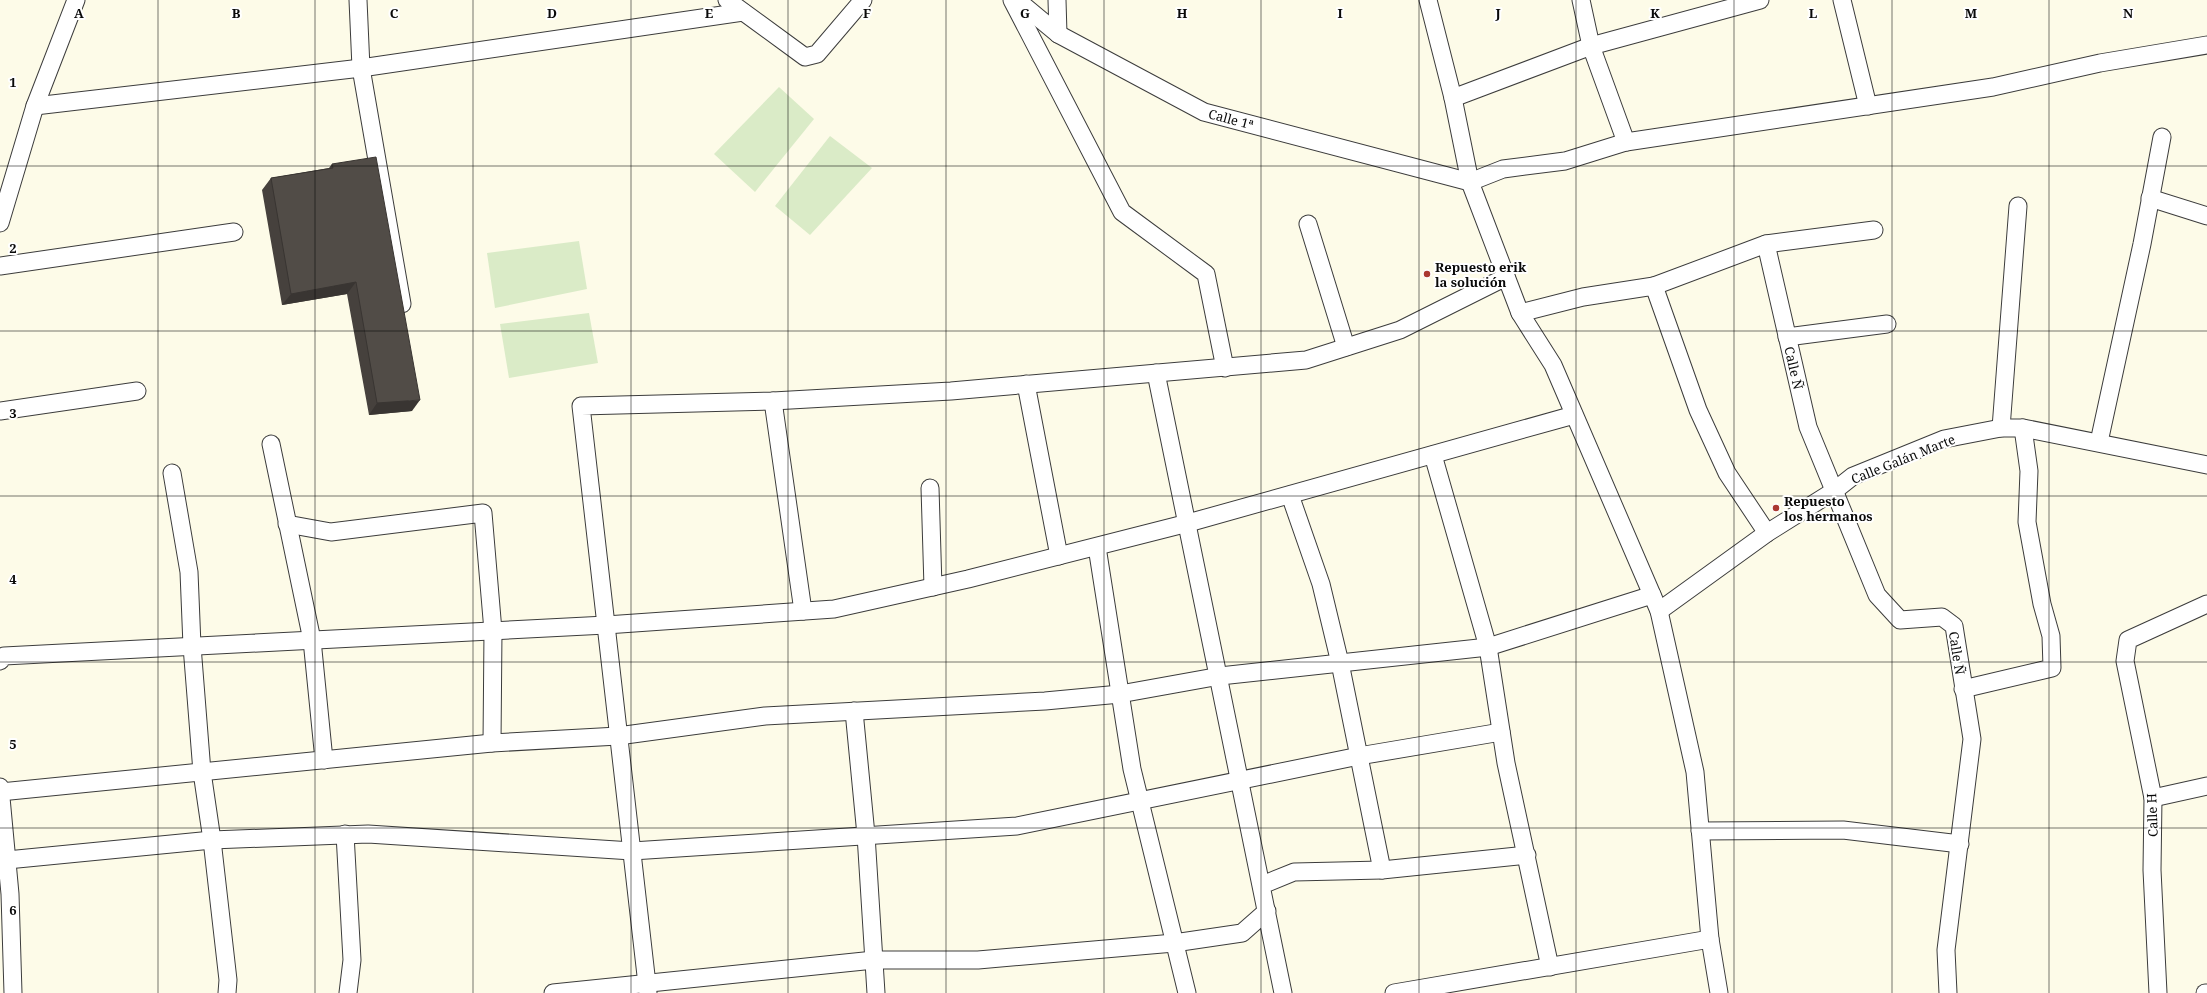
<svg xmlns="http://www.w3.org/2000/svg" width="2207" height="993" font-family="'Noto Serif',serif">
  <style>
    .pitch { fill: #daebc7 }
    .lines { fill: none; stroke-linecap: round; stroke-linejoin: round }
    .minor-casing { stroke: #3c3c3c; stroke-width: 19 }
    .minor { stroke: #fff; stroke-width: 17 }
    .wall { fill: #46413d }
    .shaded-wall { fill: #393532 }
    .building { fill: #514c47; stroke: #393532 }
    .grid { fill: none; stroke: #090909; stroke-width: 1; stroke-opacity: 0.55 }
    .poi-dot { fill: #aa3831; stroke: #fff; stroke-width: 1.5 }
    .labels { text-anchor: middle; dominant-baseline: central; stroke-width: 4; stroke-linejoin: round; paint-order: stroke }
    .street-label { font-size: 13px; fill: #090909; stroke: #fff }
    .poi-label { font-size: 13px; font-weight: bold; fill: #090909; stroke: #fff; text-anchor: start }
    .grid-label { font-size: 13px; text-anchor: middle; font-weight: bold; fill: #090909; stroke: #fff; stroke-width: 4; stroke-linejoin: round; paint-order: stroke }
  </style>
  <rect width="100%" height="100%" fill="#fdfbe8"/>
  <g class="pitch">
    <polygon points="779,87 814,119 755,192 714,154"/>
    <polygon points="830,136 872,168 810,235 775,206"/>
    <polygon points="579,241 587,289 495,308 487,253"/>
    <polygon points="589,313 598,363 509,378 500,324"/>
  </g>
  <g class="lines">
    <g class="minor-casing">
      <g id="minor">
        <polyline points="358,0 361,68 402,304"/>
        <polyline points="727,0 805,57 817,54 863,0"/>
        <polyline points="1012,0 1122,212 1206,274 1225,368"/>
        <polyline points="1017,0 1058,34 1204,112 1470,182 1503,169 1565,161 1626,142 1993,87 2100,63 2207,45"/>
        <polyline points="1057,0 1058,34"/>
        <polyline points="1428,0 1453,98 1470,182 1520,313 1553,365 1659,611 1695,772 1710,939 1719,993"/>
        <polyline points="1581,0 1591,46 1626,142"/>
        <polyline points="1842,0 1868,106"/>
        <polyline points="1453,98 1591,46 1760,0"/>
        <polyline points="35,106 361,68 743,12"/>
        <polyline points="2150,198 2207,216"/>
        <polyline points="0,223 35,106 76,0"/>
        <polyline points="1308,224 1346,347"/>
        <polyline points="1766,244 1808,427 1877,595 1900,620 1942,617 1954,626 1972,739 1946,950 1948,993"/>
        <polyline points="0,266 234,232"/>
        <polyline points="1654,286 1766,244 1874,230"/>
        <polyline points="1520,313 1583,297 1654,286 1698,410 1727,473 1767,533"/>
        <polyline points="1787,337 1887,324"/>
        <polyline points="1156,373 1283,993"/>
        <polyline points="1026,384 1059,556"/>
        <polyline points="773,401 803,611"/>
        <polyline points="0,411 137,391"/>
        <polyline points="2001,428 2018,206"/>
        <polyline points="2099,442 2142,244 2162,137"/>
        <polyline points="271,444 312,640 324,760"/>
        <polyline points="1433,455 1488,647 1506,763 1550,967"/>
        <polyline points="172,473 189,572 192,646 202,772 212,840 228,980 227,993"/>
        <polyline points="930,488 933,587"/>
        <polyline points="1290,495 1321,584 1340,663 1382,870"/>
        <polyline points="287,524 331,532 483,513 493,631 492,743"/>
        <polyline points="1097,547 1132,769 1187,993"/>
        <polyline points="1659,611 1767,533 1834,491 1853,476 1944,439 2001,428 2023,428 2207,465"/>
        <polyline points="0,661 4,656 606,625 834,609 968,579 1188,523 1574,415"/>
        <polyline points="1963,689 2052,668 2051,636 2042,604 2027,522 2029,471 2023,428"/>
        <polyline points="854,711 866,835 876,993"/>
        <polyline points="0,787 10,894 13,993"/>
        <polyline points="0,792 492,743 618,736 765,716 1045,701 1120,694 1220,676 1488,647 1652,595"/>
        <polyline points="2153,798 2207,786"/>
        <polyline points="1700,831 1843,830 1960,844"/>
        <polyline points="345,834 352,960 348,993"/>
        <polyline points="7,860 212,840 368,834 632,851 1017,826 1359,756 1501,732"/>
        <polyline points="1262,885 1294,872 1382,870 1527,855"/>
        <polyline points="553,993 874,960 978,960 1174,943 1242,933 1267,911"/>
        <polyline points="648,993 581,406 773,401 951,391 1306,360 1400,330 1506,277"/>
        <polyline points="1394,993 1710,939"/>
        <polyline points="2158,993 2152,870 2153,798 2125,661 2128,640 2207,604"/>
        <polyline points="2205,993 2207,993"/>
      </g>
    </g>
    <use href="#minor" class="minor"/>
  </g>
  <polygon class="wall" points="332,164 412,411 369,415 347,294 282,305 262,190 271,178 329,168"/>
  <g class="shaded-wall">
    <polygon points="356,282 347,294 282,305 291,294"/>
    <polygon points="420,400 412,411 369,415 377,403"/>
  </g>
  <polygon class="building" points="376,157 420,400 377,403 356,282 291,294 271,178 333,168 332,164"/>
  <path class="grid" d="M158,0v993M315,0v993M473,0v993M631,0v993M788,0v993M946,0v993M1104,0v993M1261,0v993M1419,0v993M1576,0v993M1734,0v993M1892,0v993M2049,0v993M0,166h2207M0,331h2207M0,496h2207M0,662h2207M0,828h2207"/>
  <g class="poi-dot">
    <circle cx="1427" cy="274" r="4"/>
    <circle cx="1776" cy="508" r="4"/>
  </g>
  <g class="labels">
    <g class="street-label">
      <text transform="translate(1231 119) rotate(15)">Calle 1ª</text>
      <text transform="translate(1794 368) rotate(77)">Calle Ñ</text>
      <text transform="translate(1903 459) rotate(-22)">Calle Galán Marte</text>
      <text transform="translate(1957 653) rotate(81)">Calle Ñ</text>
      <text transform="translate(2152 815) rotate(-92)">Calle H</text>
    </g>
    <g class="poi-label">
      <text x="1435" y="267">Repuesto erik<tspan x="1435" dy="15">la solución</tspan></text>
      <text x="1784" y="501">Repuesto<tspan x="1784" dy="15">los hermanos</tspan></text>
    </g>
  </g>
  <g class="grid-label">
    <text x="79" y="18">A</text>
    <text x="236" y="18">B</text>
    <text x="394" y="18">C</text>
    <text x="552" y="18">D</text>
    <text x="709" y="18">E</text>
    <text x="867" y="18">F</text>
    <text x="1025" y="18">G</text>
    <text x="1182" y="18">H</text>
    <text x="1340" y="18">I</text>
    <text x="1498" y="18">J</text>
    <text x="1655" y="18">K</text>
    <text x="1813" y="18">L</text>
    <text x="1971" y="18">M</text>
    <text x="2128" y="18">N</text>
    <text x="13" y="87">1</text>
    <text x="13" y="253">2</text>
    <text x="13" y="418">3</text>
    <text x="13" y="584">4</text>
    <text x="13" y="749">5</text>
    <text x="13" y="915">6</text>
  </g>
</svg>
